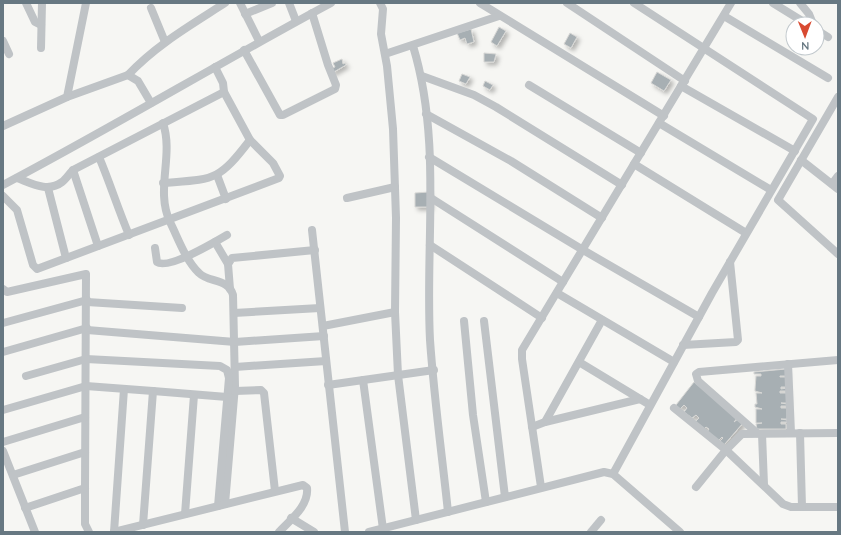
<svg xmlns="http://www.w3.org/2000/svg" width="841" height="535" font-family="Quicksand,sans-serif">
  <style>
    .building { fill: #a7afb3; stroke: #d7d7d5; filter: url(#shadow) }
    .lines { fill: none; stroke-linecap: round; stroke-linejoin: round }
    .minor { stroke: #bfc3c6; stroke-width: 8 }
  </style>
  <defs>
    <filter id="shadow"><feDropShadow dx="3" dy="3" stdDeviation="2" flood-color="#0004"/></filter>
  </defs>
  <rect width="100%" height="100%" fill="#f6f6f3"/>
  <g class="building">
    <polygon points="499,27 506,31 497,46 491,42"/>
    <polygon points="471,29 474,42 467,44 465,38 460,40 457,33"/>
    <polygon points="570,33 577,37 571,48 564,44"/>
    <polygon points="484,53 496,54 494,62 484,62"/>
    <polygon points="342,59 343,64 345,63 346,65 332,73 330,69 335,67 333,63"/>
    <polygon points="657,72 671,80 664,91 651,83"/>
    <polygon points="462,74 470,77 466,84 459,81"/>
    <polygon points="485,81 493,85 490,90 483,86"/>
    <polygon points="429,192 430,207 415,207 415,193"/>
    <polygon points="786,369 786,376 780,376 780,377 786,377 786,387 781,387 781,389 787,388 787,391 780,391 780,393 787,393 787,403 781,403 787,404 787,406 781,406 781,408 787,408 787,419 781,419 787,420 787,422 781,422 781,424 786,424 786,429 757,429 756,424 762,423 756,423 756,409 762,409 755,407 755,404 757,404 756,393 762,393 755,391 755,389 756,376 761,376 761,374 754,374 754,372"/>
    <polygon points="694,382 738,417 734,422 738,419 743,423 724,445 719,442 723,438 722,437 717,442 707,432 709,429 706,427 704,429 695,422 699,418 696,415 692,418 684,412 687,408 684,405 680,409 676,405"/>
  </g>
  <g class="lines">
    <g class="minor">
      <polyline points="26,3 35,22 41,25"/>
      <polyline points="240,3 259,41"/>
      <polyline points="289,3 296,21"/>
      <polyline points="380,3 383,9 381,34 387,66 393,129 396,218 395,312 398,375 416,520"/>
      <polyline points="480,3 664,116"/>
      <polyline points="567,3 685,81"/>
      <polyline points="773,3 807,24"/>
      <polyline points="800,3 809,14 813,24"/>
      <polyline points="151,8 165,42"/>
      <polyline points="245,14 272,3"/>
      <polyline points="724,16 828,78"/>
      <polyline points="817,30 828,37"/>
      <polyline points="3,41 9,54"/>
      <path d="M413,46c29,95 12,197 17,294 4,58 12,115 18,172"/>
      <polyline points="41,48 42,3"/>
      <polyline points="244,50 280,115 283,115 335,89 336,85 328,65 312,13"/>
      <polyline points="385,54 499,16"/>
      <path d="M128,75c28,-30 63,-50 97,-72"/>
      <polyline points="422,76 474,95 496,107 622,185"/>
      <polyline points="529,85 641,153"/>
      <polyline points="681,86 795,151"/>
      <polyline points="67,97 128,75 138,81 151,103"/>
      <polyline points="838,97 778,200 838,254"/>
      <polyline points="426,114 511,161 602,218"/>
      <path d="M163,123c11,33 -8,67 7,99 8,16 16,39 29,51 10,10 29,5 34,22l2,91 -10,118"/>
      <polyline points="659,123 771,190"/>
      <polyline points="3,126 67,97 86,3"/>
      <path d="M99,157c11,26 19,52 30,78"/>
      <polyline points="429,157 583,250 699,317"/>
      <polyline points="801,160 838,189"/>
      <polyline points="634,164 746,233"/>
      <polyline points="73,170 98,246"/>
      <polyline points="217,175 226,199"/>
      <path d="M17,178c14,5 31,15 45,4 4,-3 7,-8 11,-12l151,-78"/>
      <path d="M163,183c51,-4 55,-1 87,-43"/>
      <polyline points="832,184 838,176"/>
      <path d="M3,185c110,-58 218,-123 328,-182"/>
      <polyline points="48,188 66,258"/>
      <polyline points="3,196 17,210 33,265 37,269 279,178 280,176 273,163 250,140 224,92 223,83 215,67"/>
      <polyline points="347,198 395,187"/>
      <polyline points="431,198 563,282"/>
      <polyline points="312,230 345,532"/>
      <polyline points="215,242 228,264"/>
      <polyline points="430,245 542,318"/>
      <path d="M155,248l2,14c11,8 58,-20 70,-27"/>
      <polyline points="3,289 7,292 86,274 85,488 85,524 89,532"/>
      <polyline points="230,289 228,264 232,258 315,250"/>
      <polyline points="557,293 674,362"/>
      <polyline points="87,302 182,308"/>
      <polyline points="234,313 320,308"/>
      <polyline points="464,321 473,415 486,502"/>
      <polyline points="484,321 505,497"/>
      <polyline points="3,323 87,300"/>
      <polyline points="323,326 395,312"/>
      <polyline points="87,330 235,342 324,336"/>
      <polyline points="683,345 736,342 738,340 730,262"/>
      <polyline points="3,352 87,328"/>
      <polyline points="579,362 650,405"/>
      <polyline points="788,364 791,433"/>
      <polyline points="235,367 326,361"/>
      <polyline points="26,376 86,359 220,366 227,370 229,378 218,506"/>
      <polyline points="363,380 383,529"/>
      <polyline points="328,385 434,370"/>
      <polyline points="153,391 227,397"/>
      <polyline points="235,391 261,390 264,393 275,491"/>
      <polyline points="674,408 726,450 783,504 791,507 838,507"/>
      <polyline points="3,410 86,386 153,391 143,525"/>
      <polyline points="545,422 640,399"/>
      <polyline points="532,427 545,422 602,320"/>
      <polyline points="757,433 698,381 696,374 699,372 838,360"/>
      <polyline points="800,433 802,507"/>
      <polyline points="762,434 764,485"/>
      <polyline points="3,442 85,417"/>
      <polyline points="3,451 35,532"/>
      <polyline points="613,474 712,293 813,119 634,3"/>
      <polyline points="13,475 85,452"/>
      <polyline points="541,487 522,359 522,350 731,3"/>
      <polyline points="696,487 726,450 742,434 838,433"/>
      <polyline points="25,508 85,488"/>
      <polyline points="185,514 194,395"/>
      <polyline points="291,518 314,532"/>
      <path d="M114,532l189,-47 4,3c2,18 -17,32 -28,44"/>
      <polyline points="114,532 124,389"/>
      <polyline points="369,532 604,472 613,474 680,532"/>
      <polyline points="591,532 601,520"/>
    </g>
  </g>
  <rect width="841" height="535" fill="none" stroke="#677882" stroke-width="8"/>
  <g transform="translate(805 36) rotate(179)"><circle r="19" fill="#ffffff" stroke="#c2c9cd"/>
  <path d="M0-3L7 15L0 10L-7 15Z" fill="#d84a31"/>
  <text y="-6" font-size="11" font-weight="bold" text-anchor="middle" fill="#677882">N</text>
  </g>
</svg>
